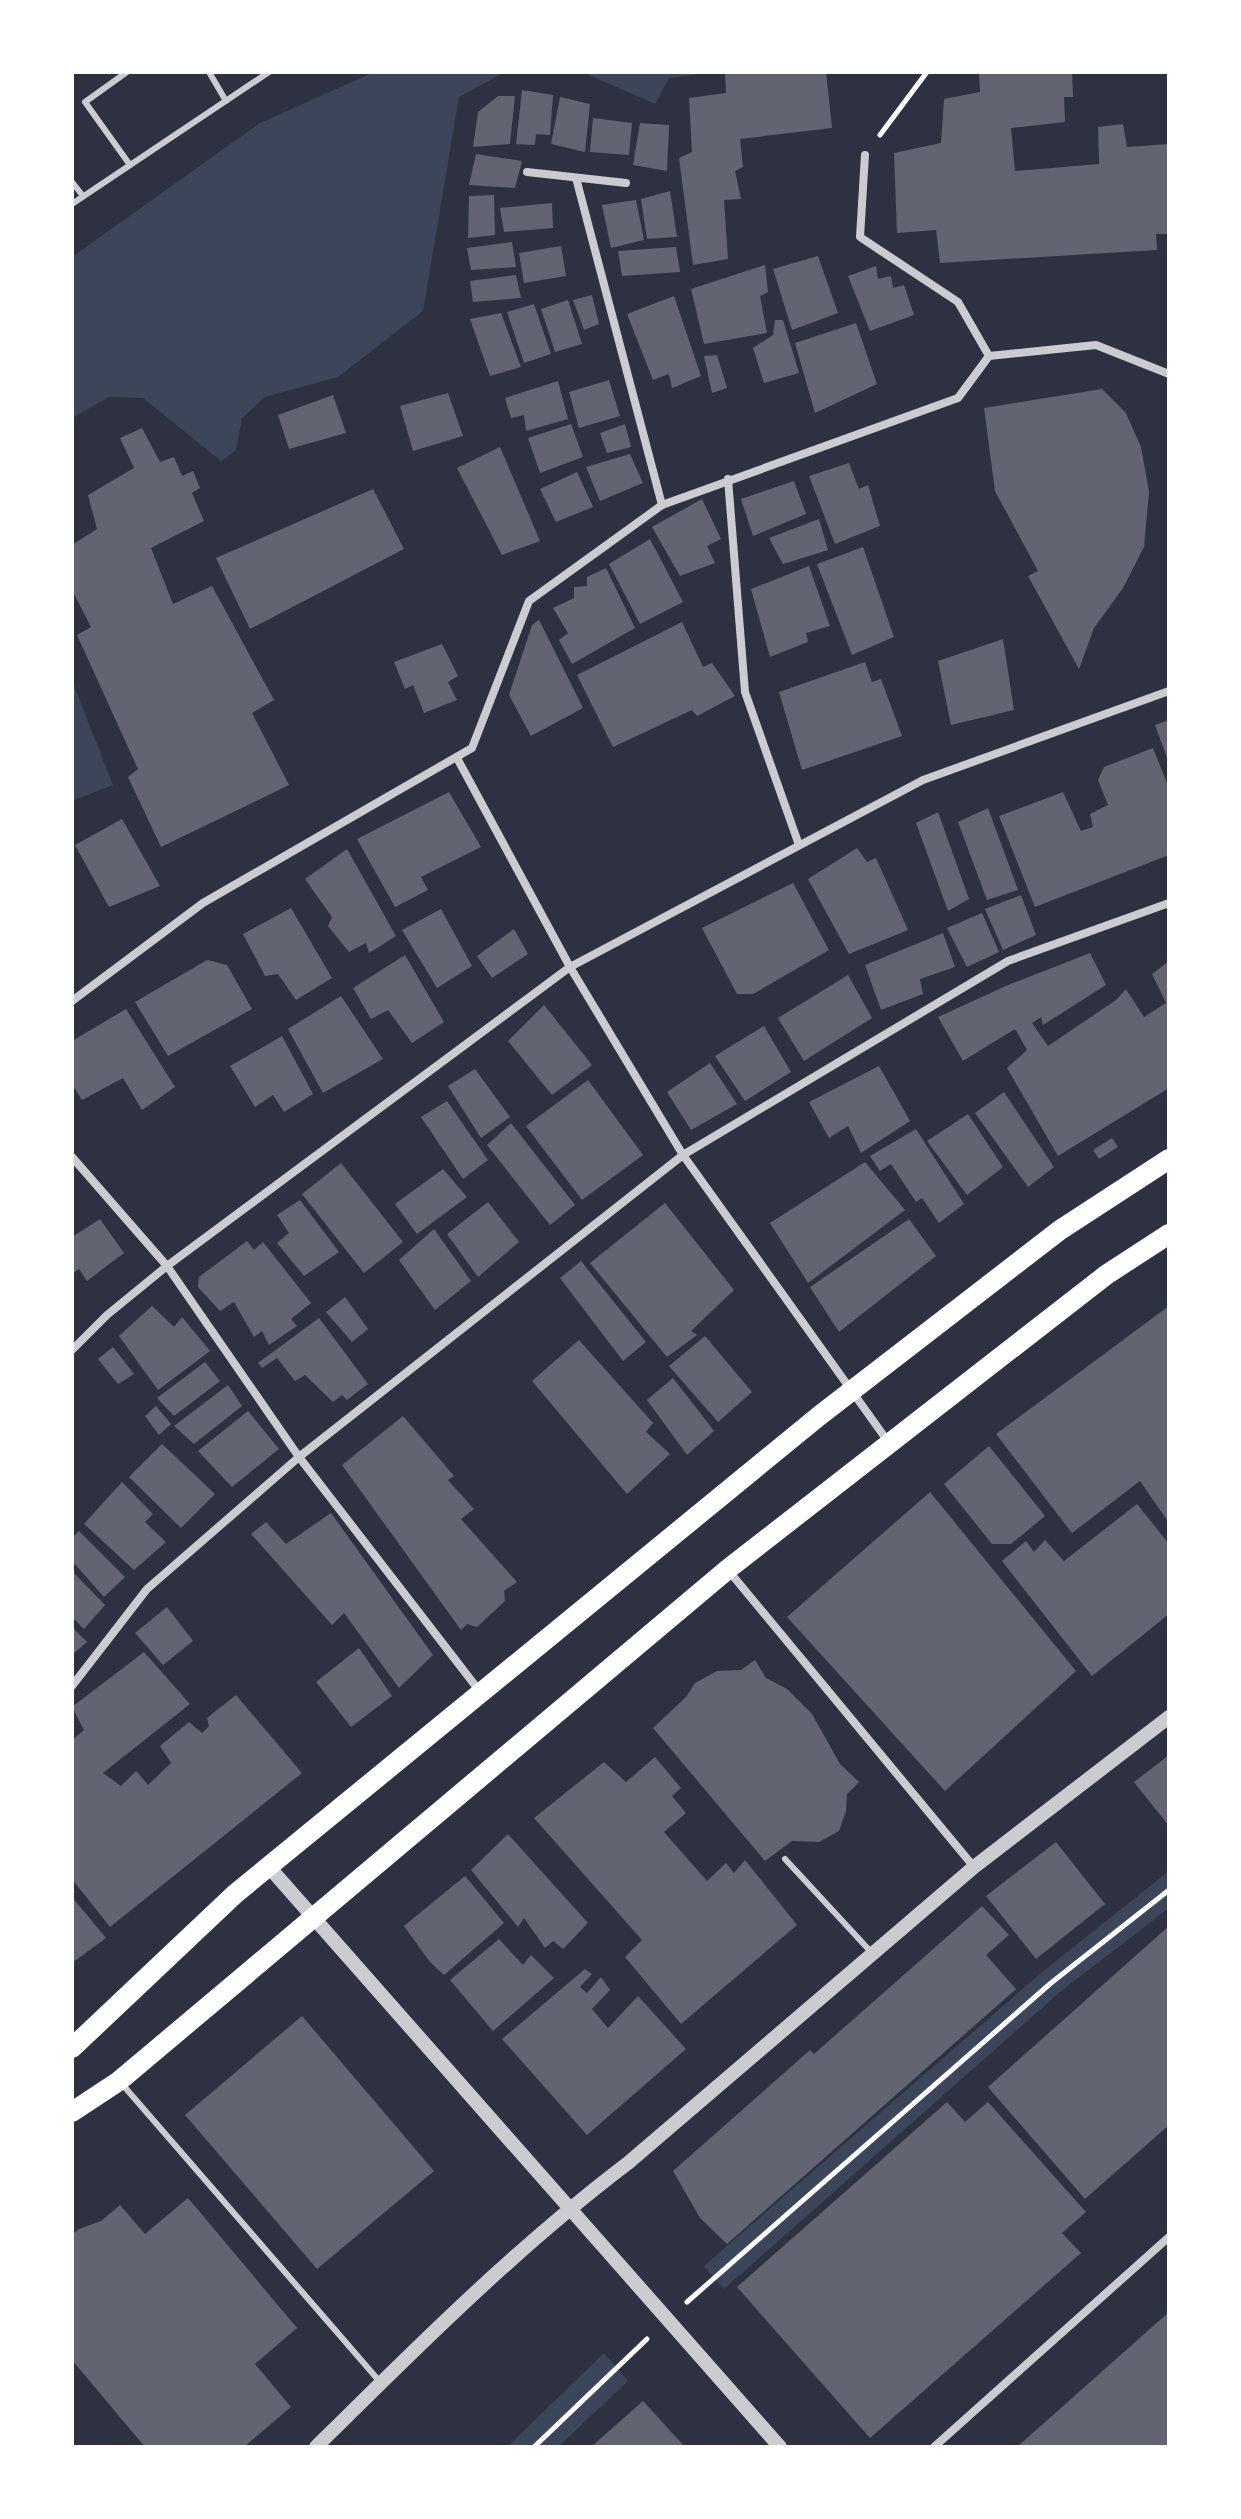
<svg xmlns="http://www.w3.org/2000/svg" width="1241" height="2519" font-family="Helvetica,sans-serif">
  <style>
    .green { fill: #3c4559 }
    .building { fill: #626471 }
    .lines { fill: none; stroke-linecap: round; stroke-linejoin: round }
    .path { stroke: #fff; stroke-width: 5 }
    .service { stroke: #caccd0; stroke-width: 6 }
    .minor { stroke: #caccd0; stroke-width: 8 }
    .tertiary { stroke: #caccd0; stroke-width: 14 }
    .primary { stroke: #fff; stroke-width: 20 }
  </style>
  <rect width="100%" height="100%" fill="#2d3142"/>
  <g class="green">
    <polygon points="374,72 505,72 459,97 423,311 338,377 265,397 242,418 236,450 221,461 143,398 109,397 72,418 72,257 260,123"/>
    <polygon points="582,72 695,72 694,75 669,78 655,104"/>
    <polygon points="72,681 113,785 72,801"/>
    <polygon points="1169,1871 1169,1908 1060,1992 724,2289 704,2266 1042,1972"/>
    <polygon points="604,2353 628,2381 558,2447 507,2447"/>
  </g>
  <g class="building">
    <polygon points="725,72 826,72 832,128 740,139 743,167 735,171 741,199 724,200 728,259 693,265 679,158 692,152 689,98 726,93"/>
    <polygon points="979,72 1072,72 1073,97 1064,97 1065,122 1011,128 1015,171 1099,164 1098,127 1123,124 1127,147 1169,144 1169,234 1156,234 1157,250 940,263 936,230 897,233 894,153 941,143 944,99 980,92"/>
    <polygon points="522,90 553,95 550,135 536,134 535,145 516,144"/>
    <polygon points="498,96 515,96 510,144 473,147 478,112"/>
    <polygon points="560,97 590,104 585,152 551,144"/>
    <polygon points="593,118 632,123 629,155 590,152"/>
    <polygon points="640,123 669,125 667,171 633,165"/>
    <polygon points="476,154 522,161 515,188 469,185"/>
    <polygon points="670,191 677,237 647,239 641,199"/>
    <polygon points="494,195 495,235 468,238 469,196"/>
    <polygon points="636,200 644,240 611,248 602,205"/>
    <polygon points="552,203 553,228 504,232 500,208"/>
    <polygon points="512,242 516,267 471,270 467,248"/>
    <polygon points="561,246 566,276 524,283 519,253"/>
    <polygon points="676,247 680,272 622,276 618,251"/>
    <polygon points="818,256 838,313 792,330 773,269"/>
    <polygon points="765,265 768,292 760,296 767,333 704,344 691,289"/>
    <polygon points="876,266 878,279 891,276 893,288 904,285 914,315 870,331 848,276"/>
    <polygon points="516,275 521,298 473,302 470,281"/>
    <polygon points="592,295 599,324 584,330 573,300"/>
    <polygon points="674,296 701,376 672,388 669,374 653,380 627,314"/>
    <polygon points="568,300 582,344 555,352 541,309"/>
    <polygon points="534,304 551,354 524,363 507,312"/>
    <polygon points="501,313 521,367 490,376 470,319"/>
    <polygon points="775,320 783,320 799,373 764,383 753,348 773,335"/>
    <polygon points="856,323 877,384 815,413 795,343"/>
    <polygon points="717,355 727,388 712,393 704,356"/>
    <polygon points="609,380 620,416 579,428 569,392"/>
    <polygon points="558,381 568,419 526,431 524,415 511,418 505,398"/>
    <polygon points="1102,389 1126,413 1141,447 1149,492 1144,547 1123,588 1094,628 1079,669 1028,576 1038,571 995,491 984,408"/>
    <polygon points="448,393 463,436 413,451 400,406"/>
    <polygon points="333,395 346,433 289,449 278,415"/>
    <polygon points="571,424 583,457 540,473 528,438"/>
    <polygon points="625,424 631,447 607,453 600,433"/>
    <polygon points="142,428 160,462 174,457 182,476 193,471 200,488 192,493 204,521 151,548 173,604 212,586 274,700 252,713 289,785 161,847 128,777 138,769 77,635 91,627 72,590 72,545 97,529 88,495 134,468 120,438"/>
    <polygon points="500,447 540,541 502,555 457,468"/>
    <polygon points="630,454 643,483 600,501 586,467"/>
    <polygon points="849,463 859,489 868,485 880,526 835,544 809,476"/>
    <polygon points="577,472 593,507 556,522 540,489"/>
    <polygon points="794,481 806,514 753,536 741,499"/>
    <polygon points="373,489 404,549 250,629 216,558"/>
    <polygon points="702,499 721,539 707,546 715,563 680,576 652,527"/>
    <polygon points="819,519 828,550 783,564 769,538"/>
    <polygon points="650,539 683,602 640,624 609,564"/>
    <polygon points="863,547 894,637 852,655 817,564"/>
    <polygon points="809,566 830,626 806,633 808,642 770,657 751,589"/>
    <polygon points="606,568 635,628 572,664 559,640 568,633 553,608 574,598 574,587 587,586 587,577"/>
    <polygon points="539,620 583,708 531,736 509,695 532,625"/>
    <polygon points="682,622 703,667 712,663 735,696 697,716 692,710 613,747 577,675"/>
    <polygon points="1003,639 1014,710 951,725 938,661"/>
    <polygon points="442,644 458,676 448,682 457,700 424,713 413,685 405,689 394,662"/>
    <polygon points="865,662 872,682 881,679 902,736 802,770 779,692"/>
    <polygon points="1169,720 1169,763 1155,725"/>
    <polygon points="1153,748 1169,788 1169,855 1035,907 999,816 1063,792 1081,831 1093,827 1090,814 1108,805 1098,780 1104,767"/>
    <polygon points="449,792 481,847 421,877 428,890 395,907 357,839"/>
    <polygon points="988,808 1018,890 987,900 958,822"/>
    <polygon points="938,812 969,899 948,911 916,823"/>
    <polygon points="122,819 160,886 109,907 75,845"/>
    <polygon points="857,848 867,862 876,858 908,930 849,954 808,879"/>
    <polygon points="347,849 396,936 369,953 366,943 349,952 328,926 332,917 305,879"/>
    <polygon points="793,883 829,950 753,994 737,994 702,928"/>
    <polygon points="1021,895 1036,935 1003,950 985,909"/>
    <polygon points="291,908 332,978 296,1000 278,974 265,976 243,934"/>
    <polygon points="441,909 472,966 437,988 402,930"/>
    <polygon points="982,913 999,952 967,967 947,928"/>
    <polygon points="514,929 528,954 492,978 477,956"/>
    <polygon points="943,933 955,967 920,979 923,994 881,1010 865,965"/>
    <polygon points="1090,953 1106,985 1043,1025 1041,1017 1032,1023 1048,1046 1116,1000 1126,989 1144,1017 1166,1003 1152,974 1169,961 1169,1088 1058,1156 1007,1068 1027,1050 1015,1029 963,1061 938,1017 1008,985"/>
    <polygon points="405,955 444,1022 412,1043 388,1010 371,1019 353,988"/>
    <polygon points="207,960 227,965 252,1009 168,1056 135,1002"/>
    <polygon points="848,975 872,1018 804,1061 778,1018"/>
    <polygon points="341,996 383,1059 323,1093 288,1029"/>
    <polygon points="544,1005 592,1065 552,1095 508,1041"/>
    <polygon points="126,1009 175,1087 142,1110 123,1078 82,1100 72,1084 72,1041"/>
    <polygon points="764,1026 791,1072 745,1101 715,1056"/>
    <polygon points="282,1036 313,1094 284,1112 273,1095 255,1107 230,1066"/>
    <polygon points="710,1063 737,1104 691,1130 667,1092"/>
    <polygon points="879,1066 910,1121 861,1153 848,1126 829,1138 809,1102"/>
    <polygon points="475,1069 510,1117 481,1138 448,1086"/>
    <polygon points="588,1080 643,1155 582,1200 526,1126"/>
    <polygon points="1004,1092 1054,1167 1028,1187 975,1113"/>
    <polygon points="447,1101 488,1160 463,1179 421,1117"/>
    <polygon points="968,1114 1003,1167 967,1195 927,1141"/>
    <polygon points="511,1123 575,1205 550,1225 487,1145"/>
    <polygon points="916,1129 964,1204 939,1223 922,1198 916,1202 891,1164 880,1171 870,1156"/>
    <polygon points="1112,1138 1118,1147 1099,1159 1093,1150"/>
    <polygon points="865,1162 905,1210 808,1283 770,1223"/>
    <polygon points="341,1163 403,1242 364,1273 302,1194"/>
    <polygon points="443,1169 467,1197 417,1234 395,1204"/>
    <polygon points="300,1200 339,1252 304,1276 277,1243 289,1233 277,1215"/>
    <polygon points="488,1202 519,1242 478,1277 447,1234"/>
    <polygon points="665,1203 734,1290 691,1331 697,1335 667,1357 590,1263"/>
    <polygon points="100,1219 124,1253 87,1281 79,1269 72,1274 72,1237"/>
    <polygon points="909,1219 936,1256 839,1332 810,1287"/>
    <polygon points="434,1229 471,1281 435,1310 399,1260"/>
    <polygon points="247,1241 254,1250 263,1242 311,1303 291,1319 297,1326 269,1345 262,1331 254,1337 234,1302 220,1311 198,1287 199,1277"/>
    <polygon points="581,1261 646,1342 623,1361 560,1278"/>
    <polygon points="345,1297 368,1329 352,1342 326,1312"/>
    <polygon points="152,1306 174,1327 182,1317 210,1351 158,1390 119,1336"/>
    <polygon points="1169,1306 1169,1523 1140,1481 1072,1533 996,1434"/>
    <polygon points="319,1318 368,1384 347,1400 342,1395 333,1402 305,1375 295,1381 277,1358 262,1368 258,1363"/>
    <polygon points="705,1336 752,1392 718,1422 669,1366"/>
    <polygon points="579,1340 653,1423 646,1432 670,1454 627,1494 532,1381"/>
    <polygon points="113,1347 134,1374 118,1384 98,1359"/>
    <polygon points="205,1362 220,1381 174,1416 157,1398"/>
    <polygon points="673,1378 714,1431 687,1455 647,1400"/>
    <polygon points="228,1385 242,1406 194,1444 174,1426"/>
    <polygon points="156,1406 171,1424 159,1435 145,1416"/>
    <polygon points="248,1411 279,1449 232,1487 198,1451"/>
    <polygon points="403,1416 454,1476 448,1480 474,1509 461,1519 517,1582 504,1591 505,1601 477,1627 467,1624 461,1630 342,1465"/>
    <polygon points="162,1444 215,1494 181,1528 129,1477"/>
    <polygon points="989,1446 1045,1516 1011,1544 992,1544 944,1484"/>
    <polygon points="122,1482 153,1514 145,1522 166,1542 134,1570 84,1524"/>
    <polygon points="930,1492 1076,1671 945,1791 787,1617"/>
    <polygon points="1137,1504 1169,1544 1169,1614 1092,1676 1002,1561 1026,1541 1034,1552 1045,1540 1064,1561"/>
    <polygon points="331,1513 433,1655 399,1688 344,1613 332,1625 251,1534 266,1522 286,1544"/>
    <polygon points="79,1531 125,1577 104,1597 72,1561 72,1538"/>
    <polygon points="72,1571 105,1605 84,1629 72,1617"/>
    <polygon points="167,1607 193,1641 163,1665 135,1633"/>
    <polygon points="72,1627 87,1642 72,1655"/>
    <polygon points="359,1648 392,1696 351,1727 316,1682"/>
    <polygon points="144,1652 190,1704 103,1773 121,1786 136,1771 148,1785 171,1763 160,1746 189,1722 202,1733 209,1726 207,1718 236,1695 302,1773 110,1927 72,1879 72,1740 84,1730 72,1707"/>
    <polygon points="755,1660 766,1678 787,1689 812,1714 840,1764 859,1782 847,1794 846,1811 839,1831 819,1842 792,1841 765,1861 653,1728 686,1697 695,1683 717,1671 741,1670"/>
    <polygon points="1169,1755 1169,1826 1134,1782"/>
    <polygon points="655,1757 681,1788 672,1796 686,1813 664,1832 707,1881 726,1863 734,1873 745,1860 797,1925 681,2024 625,1957 642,1940 534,1818 604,1762 626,1782"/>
    <polygon points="508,1834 588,1923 563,1949 553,1941 545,1948 524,1918 518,1927 471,1870"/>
    <polygon points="1056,1842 1105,1904 1036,1959 986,1896"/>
    <polygon points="465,1876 504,1923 444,1975 430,1962 404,1926"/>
    <polygon points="72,1897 106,1938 72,1963"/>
    <polygon points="982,1906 1009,1935 986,1955 1016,1989 727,2244 700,2218 673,2171 810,2050 814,2054"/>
    <polygon points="1169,1926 1169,2125 1085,2199 988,2087"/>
    <polygon points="499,1939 523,1965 531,1955 554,1978 493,2031 450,1980"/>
    <polygon points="585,1969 592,1974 580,1987 587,1993 601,1977 610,1990 592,2009 608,2028 638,1996 686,2049 587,2135 502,2039"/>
    <polygon points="302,2016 434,2171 317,2269 185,2115"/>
    <polygon points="947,2102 965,2122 988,2102 1086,2212 1062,2233 1081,2253 870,2438 737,2287"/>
    <polygon points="188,2198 297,2328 255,2364 291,2407 244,2447 145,2447 72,2360 72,2235 79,2229 101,2221 120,2205 145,2234"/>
    <polygon points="1169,2312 1169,2447 1017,2447"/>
    <polygon points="643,2401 685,2447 591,2447"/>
  </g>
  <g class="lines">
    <g class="path">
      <polyline points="880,135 927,72"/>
      <polyline points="687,2302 1051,1983 1169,1890"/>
      <polyline points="534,2447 647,2339"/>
    </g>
    <g class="service">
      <polyline points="127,72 85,102 130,165"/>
      <polyline points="209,72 226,101"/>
      <polyline points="72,182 83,196"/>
      <polyline points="72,204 269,72"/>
      <polyline points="785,1859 872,1953"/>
      <polyline points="122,2084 381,2383"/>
    </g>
    <g class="minor">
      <polyline points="865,155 860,237 958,302 989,356"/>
      <polyline points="527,172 626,183"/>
      <polyline points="576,178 662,505"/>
      <polyline points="728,479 745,692 799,845"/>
      <polyline points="457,758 570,967 683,1155 889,1443"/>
      <polyline points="72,1001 203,903 472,748 529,601 662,505 958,398 989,356 1096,345 1169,374"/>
      <polyline points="72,1157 167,1266 299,1457 481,1693"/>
      <polyline points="72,1350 107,1315 167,1266 570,967 923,780 1169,691"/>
      <polyline points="728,1570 974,1867"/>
      <polyline points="72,1686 147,1589 299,1457 683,1155 1008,961 1169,903"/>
      <polyline points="934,2447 1169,2237"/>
    </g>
    <g class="tertiary">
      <polyline points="269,1867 780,2447"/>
      <path d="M316,2447c100,-99 200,-199 312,-284l346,-296 195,-150"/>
    </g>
    <g class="primary">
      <polyline points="72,2048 235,1894 819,1416 1060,1230 1169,1159"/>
      <polyline points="72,2112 119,2081 728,1569 1106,1275 1169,1234"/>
    </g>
  </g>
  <rect width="1241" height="2519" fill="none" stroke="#ffffff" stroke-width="148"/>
</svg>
